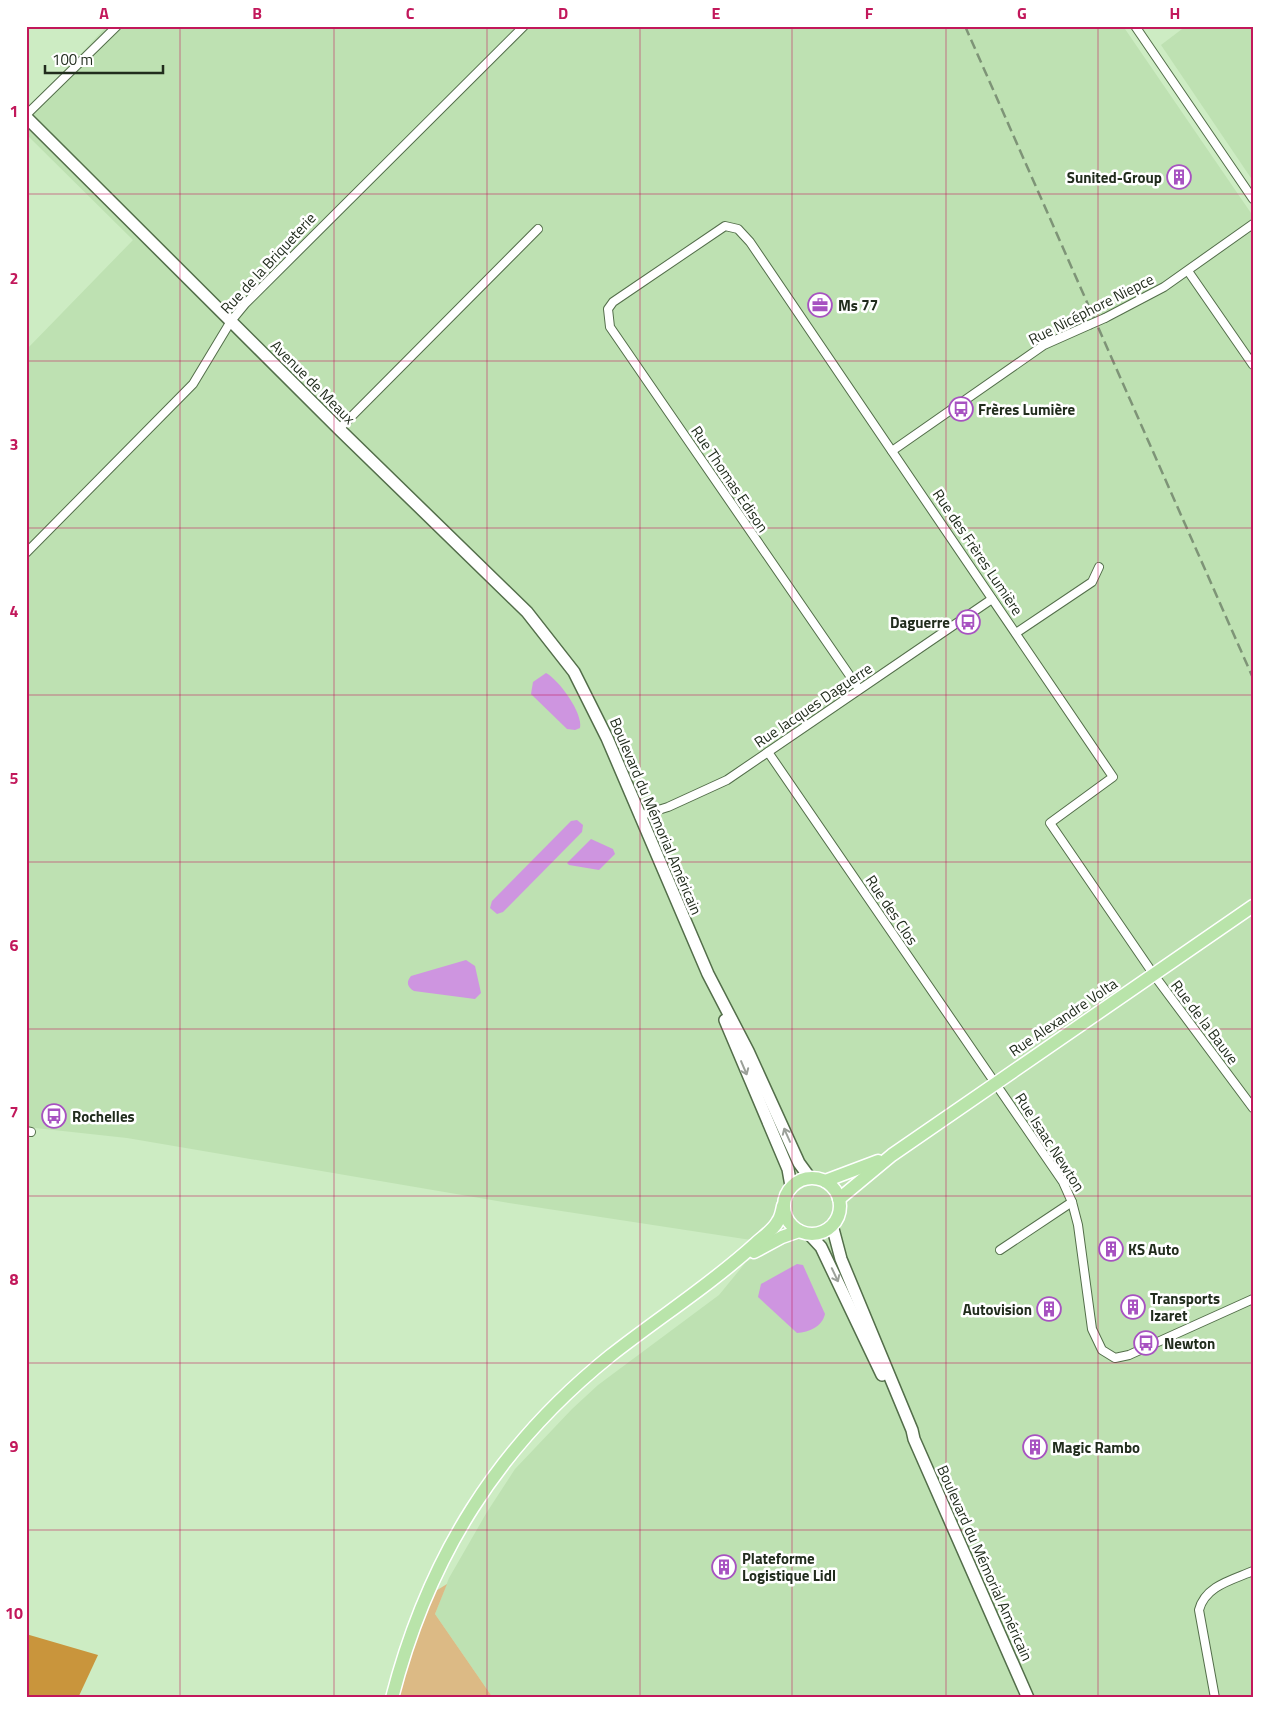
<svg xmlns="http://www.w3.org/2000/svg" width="1279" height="1724" font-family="'Titillium Web',sans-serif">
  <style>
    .built { fill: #bee1b2 }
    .green { fill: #dcba85 }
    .forest { fill: #c9953c }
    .water { fill: #ce95e0 }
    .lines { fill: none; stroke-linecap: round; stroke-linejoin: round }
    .street-casing { stroke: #536e4a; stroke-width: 10 }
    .secondary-casing { stroke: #536e4a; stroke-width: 14 }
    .primary-casing { stroke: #fff; stroke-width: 15 }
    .street { stroke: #fff; stroke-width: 8 }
    .secondary { stroke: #fff; stroke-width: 11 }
    .primary { stroke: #b9e4aa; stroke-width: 12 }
    .rail { stroke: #7e9477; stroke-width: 2.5; stroke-dasharray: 10 5; stroke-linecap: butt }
    .street-bridge-casing { stroke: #536e4a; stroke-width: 10; stroke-linecap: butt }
    .street-bridge { stroke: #fff; stroke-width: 8 }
    .oneway { stroke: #9ba099 }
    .grid { fill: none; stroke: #c2185b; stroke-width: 1; stroke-opacity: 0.55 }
    .labels { text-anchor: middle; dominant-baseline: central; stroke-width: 5; stroke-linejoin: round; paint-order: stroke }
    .poi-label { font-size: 15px; font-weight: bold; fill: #212c1d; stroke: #fff; text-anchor: start }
    .street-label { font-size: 15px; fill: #212c1d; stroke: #fff }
    .neatline { fill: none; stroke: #c2185b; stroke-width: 2 }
    .grid-label { font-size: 16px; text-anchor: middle; font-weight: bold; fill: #c2185b }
  </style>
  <rect width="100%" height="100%" fill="#cdecc3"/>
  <g class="built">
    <polygon points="107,26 1123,26 1253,216 1253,1698 493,1698 435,1614 449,1578 487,1512 515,1469 572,1409 598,1385 719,1295 746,1262 760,1254 751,1240 509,1203 127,1138 26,1127 26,350 133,240 26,134 26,112"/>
    <polygon points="1186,26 1253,26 1253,181 1161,45"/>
  </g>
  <polygon class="green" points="447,1584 435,1614 493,1698 399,1698 412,1647 434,1592"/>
  <polygon class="forest" points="26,1634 98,1655 78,1698 26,1698"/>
  <g class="water">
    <path d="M546,673c13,7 37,40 34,55l-5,2 -8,-1 -36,-35 2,-12z"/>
    <polygon points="577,820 583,825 582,832 503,912 497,914 490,908 492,901 571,821"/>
    <polygon points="591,839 613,849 615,854 599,870 569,865 567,863"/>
    <path d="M466,960l9,6 6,27 -6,6 -61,-8c-7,-4 -8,-9 -3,-15z"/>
    <path d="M797,1264l6,1 22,49c-3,13 -16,18 -28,19l-39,-36 3,-13z"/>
  </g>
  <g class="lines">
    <g class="street-casing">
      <g id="street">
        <polyline points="1135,26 1253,199"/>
        <polyline points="26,115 117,26"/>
        <polyline points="1188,271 1253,365"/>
        <polyline points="1105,318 1164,287 1253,224"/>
        <polyline points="339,429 538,229"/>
        <polyline points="892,451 1044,345 1089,325"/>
        <polyline points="26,553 193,384 231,321 245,304 524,26"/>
        <polyline points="1016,633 1092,582 1099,567"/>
        <polyline points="859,689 610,327 608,309 613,302 725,226 738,229 750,242 1113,777 1050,823 1154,975 1253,1108"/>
        <polyline points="768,752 1063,1182 1072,1202 1078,1225 1092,1329 1102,1350 1115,1358 1129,1355 1253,1299"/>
        <polyline points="639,816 668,807 727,780 992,599"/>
        <polyline points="26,1131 31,1132"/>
        <polyline points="1000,1250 1072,1202"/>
        <path d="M1215,1698l-16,-88c6,-24 33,-30 54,-39"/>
      </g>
    </g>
    <g class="secondary-casing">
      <g id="secondary">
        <polyline points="26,117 339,429 527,612 574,672 607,738 708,974 748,1051 799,1163 810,1178"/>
        <polyline points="725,1020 788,1169 791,1186"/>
        <polyline points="832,1225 841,1259 912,1430 914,1439 1028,1698"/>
        <polyline points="809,1234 821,1247 882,1375"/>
      </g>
    </g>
    <g class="primary-casing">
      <g id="primary">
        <circle cx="812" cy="1206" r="28"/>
        <polyline points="825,1181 878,1161"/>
        <polyline points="839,1199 892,1155 1253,906"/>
        <polyline points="754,1252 782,1237 799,1231"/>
        <path d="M392,1698c36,-140 105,-251 218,-342 48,-38 99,-70 144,-111 8,-8 19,-14 24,-24 3,-4 4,-10 5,-15"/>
      </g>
    </g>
    <use href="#street" class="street"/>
    <use href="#secondary" class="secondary"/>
    <use href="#primary" class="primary"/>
    <polyline class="rail" points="965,26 1253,678"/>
    <g class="street-bridge-casing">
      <polyline id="street-bridge" points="1089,325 1105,318"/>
    </g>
    <use href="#street-bridge" class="street-bridge"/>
  </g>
  <defs><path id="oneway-shaft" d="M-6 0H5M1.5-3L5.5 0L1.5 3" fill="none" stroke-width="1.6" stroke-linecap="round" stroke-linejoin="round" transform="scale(1.25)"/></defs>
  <g class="oneway">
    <use href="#oneway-shaft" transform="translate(744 1068) rotate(67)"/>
    <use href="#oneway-shaft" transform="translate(787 1135) rotate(-114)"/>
    <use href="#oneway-shaft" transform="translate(835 1275) rotate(65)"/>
  </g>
  <path class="grid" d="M180,26v1672M334,26v1672M487,26v1672M640,26v1672M792,26v1672M946,26v1672M1098,26v1672M26,194h1227M26,361h1227M26,528h1227M26,695h1227M26,862h1227M26,1029h1227M26,1196h1227M26,1363h1227M26,1530h1227"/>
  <defs>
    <g id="building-ring" transform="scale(1.25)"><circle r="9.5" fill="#fff" stroke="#a752c1" stroke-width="1.5"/><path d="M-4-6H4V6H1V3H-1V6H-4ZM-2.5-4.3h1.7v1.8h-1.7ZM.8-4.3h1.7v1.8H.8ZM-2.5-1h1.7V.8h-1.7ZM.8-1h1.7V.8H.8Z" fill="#a752c1"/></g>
    <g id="office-ring" transform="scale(1.25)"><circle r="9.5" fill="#fff" stroke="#a752c1" stroke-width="1.5"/><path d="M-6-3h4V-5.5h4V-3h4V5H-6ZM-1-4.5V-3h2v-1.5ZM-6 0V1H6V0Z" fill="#a752c1"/></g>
    <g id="bus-ring" transform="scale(1.25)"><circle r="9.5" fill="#fff" stroke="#a752c1" stroke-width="1.5"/><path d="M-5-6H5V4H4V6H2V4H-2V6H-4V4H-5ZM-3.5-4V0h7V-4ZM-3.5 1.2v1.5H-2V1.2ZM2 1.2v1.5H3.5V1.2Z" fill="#a752c1"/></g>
  </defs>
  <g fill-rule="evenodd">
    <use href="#building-ring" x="1179" y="177"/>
    <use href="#office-ring" x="820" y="305"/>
    <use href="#bus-ring" x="961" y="409"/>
    <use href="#bus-ring" x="968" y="622"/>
    <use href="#bus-ring" x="54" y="1116"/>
    <use href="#building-ring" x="1111" y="1249"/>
    <use href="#building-ring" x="1133" y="1307"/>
    <use href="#building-ring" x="1049" y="1309"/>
    <use href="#bus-ring" x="1146" y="1343"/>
    <use href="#building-ring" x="1035" y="1447"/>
    <use href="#building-ring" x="724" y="1567"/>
  </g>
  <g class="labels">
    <g class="poi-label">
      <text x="1162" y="177" text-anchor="end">Sunited-Group</text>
      <text x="838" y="305">Ms 77</text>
      <text x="978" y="409">Frères Lumière</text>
      <text x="950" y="622" text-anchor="end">Daguerre</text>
      <text x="72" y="1116">Rochelles</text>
      <text x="1128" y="1249">KS Auto</text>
      <text x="1150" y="1298">Transports<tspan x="1150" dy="17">Izaret</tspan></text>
      <text x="1032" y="1309" text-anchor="end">Autovision</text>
      <text x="1164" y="1343">Newton</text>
      <text x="1052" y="1447">Magic Rambo</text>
      <text x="742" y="1558">Plateforme<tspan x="742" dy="17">Logistique Lidl</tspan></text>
    </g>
    <g class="street-label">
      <text transform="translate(268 263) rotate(-47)">Rue de la Briqueterie</text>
      <text transform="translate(1091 309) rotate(-27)">Rue Nicéphore Niepce</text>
      <text transform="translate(313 382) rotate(45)">Avenue de Meaux</text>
      <text transform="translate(730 479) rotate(56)">Rue Thomas Edison</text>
      <text transform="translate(978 552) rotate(56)">Rue des Frères Lumière</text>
      <text transform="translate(813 705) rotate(-34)">Rue Jacques Daguerre</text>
      <text transform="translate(656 816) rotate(67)">Boulevard du Mémorial Américain</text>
      <text transform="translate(892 910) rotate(56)">Rue des Clos</text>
      <text transform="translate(1063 1017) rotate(-34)">Rue Alexandre Volta</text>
      <text transform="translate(1205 1022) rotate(53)">Rue de la Bauve</text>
      <text transform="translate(1050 1142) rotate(57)">Rue Isaac Newton</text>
      <text transform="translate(985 1563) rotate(66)">Boulevard du Mémorial Américain</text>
    </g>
  </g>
  <rect width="1279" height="1724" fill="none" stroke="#ffffff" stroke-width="55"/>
  <path d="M45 65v8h118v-8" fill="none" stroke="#212c1d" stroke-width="2.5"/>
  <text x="52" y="65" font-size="15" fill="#212c1d" stroke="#ffffff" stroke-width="4" paint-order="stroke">100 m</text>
  <rect x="28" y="28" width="1224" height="1668" class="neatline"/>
  <g class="grid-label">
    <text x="104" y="19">A</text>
    <text x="257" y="19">B</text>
    <text x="410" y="19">C</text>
    <text x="563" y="19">D</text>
    <text x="716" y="19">E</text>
    <text x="869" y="19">F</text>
    <text x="1022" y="19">G</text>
    <text x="1175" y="19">H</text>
    <text x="14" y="117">1</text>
    <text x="14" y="284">2</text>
    <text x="14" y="450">3</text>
    <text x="14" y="617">4</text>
    <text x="14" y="784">5</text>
    <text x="14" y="951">6</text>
    <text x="14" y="1118">7</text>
    <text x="14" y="1285">8</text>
    <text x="14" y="1452">9</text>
    <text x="14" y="1619">10</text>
  </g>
</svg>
